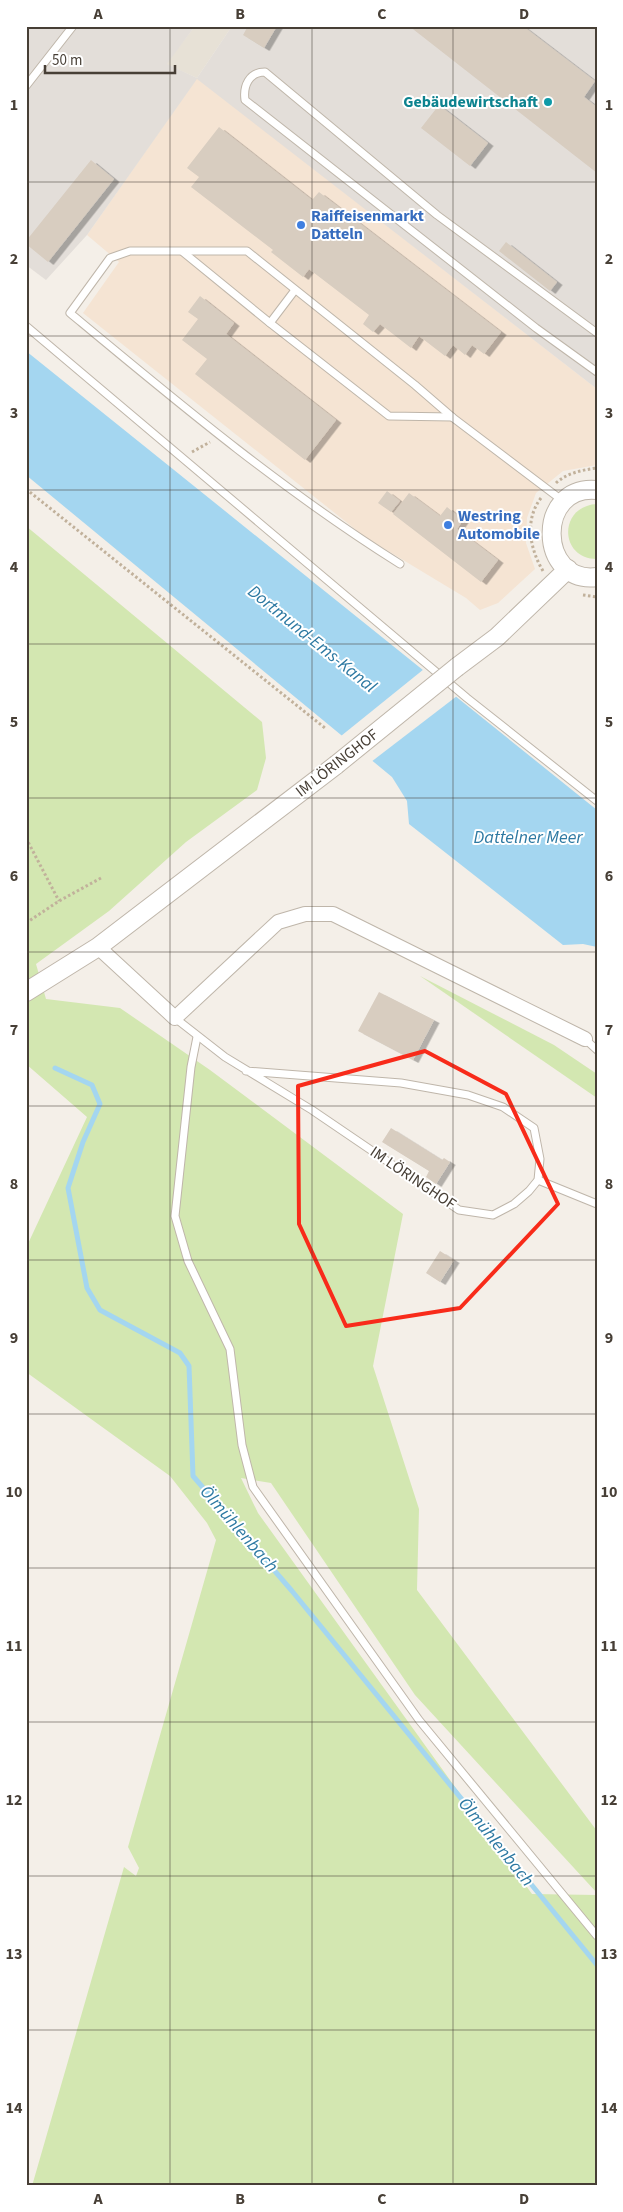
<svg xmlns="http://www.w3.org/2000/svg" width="623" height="2212" font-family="'Source Sans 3',sans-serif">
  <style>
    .residential { fill: #e7e1d6 }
    .commercial { fill: #f5e4d3 }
    .industrial { fill: #e3ded9 }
    .green { fill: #d3e7b1 }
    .water { fill: #a4d6f0 }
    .pier { fill: #f4efe8 }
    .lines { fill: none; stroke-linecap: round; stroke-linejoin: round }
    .stream { stroke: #a4d6f0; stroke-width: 5 }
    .building { fill: #d8cdc0; filter: url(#shadow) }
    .service-casing { stroke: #bfb6aa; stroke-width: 9 }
    .minor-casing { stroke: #bfb6aa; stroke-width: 16 }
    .tertiary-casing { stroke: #bfb6aa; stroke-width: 20 }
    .path { stroke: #c1b19b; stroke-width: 3; stroke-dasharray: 2.5 2.5; stroke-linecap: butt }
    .service { stroke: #fff; stroke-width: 7 }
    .minor { stroke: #fff; stroke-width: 14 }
    .tertiary { stroke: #fff; stroke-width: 18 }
    .tertiary-bridge-casing { stroke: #bfb6aa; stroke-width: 20; stroke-linecap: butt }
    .tertiary-bridge { stroke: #fff; stroke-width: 18 }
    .marked { fill: none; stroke: #f82b1a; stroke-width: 4; stroke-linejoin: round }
    .grid { fill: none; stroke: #473f36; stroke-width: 1; stroke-opacity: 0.55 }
    .culture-dot { fill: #0f9aa8; stroke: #fff; stroke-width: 2 }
    .shop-dot { fill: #3f7fe0; stroke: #fff; stroke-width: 2 }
    .labels { text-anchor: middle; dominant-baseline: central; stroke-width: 4; stroke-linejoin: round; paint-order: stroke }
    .culture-label { font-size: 16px; font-weight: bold; fill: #0d838f; stroke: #fff; text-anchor: end }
    .shop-label { font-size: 16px; font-weight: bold; fill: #366cbe; stroke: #fff; text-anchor: start }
    .street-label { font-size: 16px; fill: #473f36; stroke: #fff }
    .water-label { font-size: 18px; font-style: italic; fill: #2d79a2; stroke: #fff }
    .neatline { fill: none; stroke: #473f36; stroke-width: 2 }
    .grid-label { font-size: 16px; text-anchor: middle; font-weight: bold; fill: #473f36 }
  </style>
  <defs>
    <filter id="shadow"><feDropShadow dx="5.5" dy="3" stdDeviation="0" flood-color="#0004"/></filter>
  </defs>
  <rect width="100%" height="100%" fill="#f4efe8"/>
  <polygon class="residential" points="195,26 232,26 197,78 166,64"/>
  <polygon class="commercial" points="197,78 597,389 597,465 563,471 536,493 527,518 526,543 535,569 498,603 480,610 466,598 365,537 83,313 119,262 87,235"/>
  <polygon class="industrial" points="26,26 195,26 167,64 197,78 232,26 597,26 597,389 197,79 87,235 46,280 26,265"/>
  <g class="green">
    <path d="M597,504v55c-38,0 -39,-53 0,-55z"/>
    <polygon points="26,526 262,722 266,758 257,790 186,842 109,911 36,964 46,999 120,1008 210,1070 403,1214 373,1366 419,1509 417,1590 597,1831 597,1893 415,1695 271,1483 241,1478 258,1513 532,1894 597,1895 597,2186 32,2186 124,1867 136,1876 139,1868 128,1847 216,1540 207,1523 170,1476 26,1372 26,1248 87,1117 26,1064"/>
    <polygon points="420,976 554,1045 597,1074 597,1098"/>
  </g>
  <polygon class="water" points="26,351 597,810 597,947 583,944 563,945 409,824 407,801 392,777 26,475"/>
  <polygon class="pier" points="424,669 457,696 371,762 341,736"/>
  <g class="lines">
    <polyline class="stream" points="55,1068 92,1085 100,1104 83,1142 68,1188 87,1288 100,1310 180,1353 189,1366 193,1476 292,1591 597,1965"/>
  </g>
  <g class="building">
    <polygon points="248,26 277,26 264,48 243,35"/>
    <polygon points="409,26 523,26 595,81 584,97 597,107 597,173"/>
    <polygon points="439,105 488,143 470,166 421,128"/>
    <polygon points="219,127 312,200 319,192 501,332 484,354 472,345 465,355 453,345 445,356 419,336 411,348 380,324 373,332 363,324 369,315 309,269 303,277 271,252 273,250 191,187 199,177 187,168"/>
    <polygon points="91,160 114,179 48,262 26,244 26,241"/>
    <polygon points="506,242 557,282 550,291 499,251"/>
    <polygon points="200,296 234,323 226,334 336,420 305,460 195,374 207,359 182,340 198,319 188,312"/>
    <polygon points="387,491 400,501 391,512 378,503"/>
    <polygon points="409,493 440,516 447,507 463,520 457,529 498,560 481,582 393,514"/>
    <polygon points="379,992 434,1020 413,1060 358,1031"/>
    <polygon points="391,1128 442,1160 444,1158 450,1162 436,1184 426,1177 429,1171 382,1142"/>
    <polygon points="440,1251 454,1260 440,1282 426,1273"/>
  </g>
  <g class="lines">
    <g class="service-casing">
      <g id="service">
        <polyline points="26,86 73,26"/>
        <polyline points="183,252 270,323 389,416 452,417"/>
        <polyline points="270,323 295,290"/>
        <polyline points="26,326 467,698 597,801"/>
        <path d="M597,333l-160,-118 -172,-143c-16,0 -22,14 -20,28l291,228 61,44"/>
        <path d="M400,564c-118,-74 -224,-163 -330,-251l40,-55 20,-7h117l168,134 37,32 111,84"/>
        <polyline points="175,1018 225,1057 312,1110 459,1210 493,1215 514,1204 529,1191 538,1180 540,1159 534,1128 503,1107 468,1095 401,1083 246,1071"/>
        <polyline points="197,1037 191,1067 175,1216 188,1261 230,1349 242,1445 253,1487 419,1720 597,1936"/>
        <polyline points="585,1039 597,1050"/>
        <polyline points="538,1180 597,1204"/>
      </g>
    </g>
    <g class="minor-casing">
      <polyline id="minor" points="98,947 175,1018 278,922 305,914 333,914 585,1039"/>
    </g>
    <g class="tertiary-casing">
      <g id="tertiary">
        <path d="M597,490c-62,-6 -59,95 0,87"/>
        <polyline points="457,667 497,637 568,569"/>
        <polyline points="26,992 98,947 336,765"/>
      </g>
    </g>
    <g class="path">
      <polyline points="192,452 210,442"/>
      <path d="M556,483c11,-10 26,-13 41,-15"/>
      <polyline points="26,489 325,728"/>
      <path d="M541,498c-17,22 -11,51 2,73"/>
      <polyline points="583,595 597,597"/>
      <polyline points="26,838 59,901"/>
      <polyline points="26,923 59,901 101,878"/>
    </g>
    <use href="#service" class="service"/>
    <use href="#minor" class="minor"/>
    <use href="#tertiary" class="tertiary"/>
    <g class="tertiary-bridge-casing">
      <polyline id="tertiary-bridge" points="336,765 457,667"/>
    </g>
    <use href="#tertiary-bridge" class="tertiary-bridge"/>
  </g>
  <path class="marked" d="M425,1051l81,43 52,110 -98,104 -114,18 -47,-102 -1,-138z"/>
  <path class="grid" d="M170,26v2160M312,26v2160M453,26v2160M26,182h571M26,336h571M26,490h571M26,644h571M26,798h571M26,952h571M26,1106h571M26,1260h571M26,1414h571M26,1568h571M26,1722h571M26,1876h571M26,2030h571"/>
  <circle class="culture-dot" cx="548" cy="102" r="5"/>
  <g class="shop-dot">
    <circle cx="301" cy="225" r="5"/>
    <circle cx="448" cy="525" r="5"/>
  </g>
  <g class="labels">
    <g class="culture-label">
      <text x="538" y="102">Gebäudewirtschaft</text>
    </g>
    <g class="shop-label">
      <text x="311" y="216">Raiffeisenmarkt<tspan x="311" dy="18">Datteln</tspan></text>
      <text x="458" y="516">Westring<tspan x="458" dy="18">Automobile</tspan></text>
    </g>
    <g class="street-label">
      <text transform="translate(337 763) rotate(-38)">IM LÖRINGHOF</text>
      <text transform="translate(413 1178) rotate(34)">IM LÖRINGHOF</text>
    </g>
    <g class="water-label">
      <text transform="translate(312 639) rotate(39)">Dortmund-Ems-Kanal</text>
      <text x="528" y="837">Dattelner Meer</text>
      <text transform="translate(239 1529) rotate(49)">Ölmühlenbach</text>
      <text transform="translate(496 1842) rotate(51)">Ölmühlenbach</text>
    </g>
  </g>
  <rect width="623" height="2212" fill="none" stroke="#ffffff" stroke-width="55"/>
  <path d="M45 65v8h130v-8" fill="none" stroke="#473f36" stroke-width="2.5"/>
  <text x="52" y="65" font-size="15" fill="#473f36" stroke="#ffffff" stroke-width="4" paint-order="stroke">50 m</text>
  <rect x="28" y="28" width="568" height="2156" class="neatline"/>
  <g class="grid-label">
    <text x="98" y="19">A</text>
    <text x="240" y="19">B</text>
    <text x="382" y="19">C</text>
    <text x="524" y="19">D</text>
    <text x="14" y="110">1</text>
    <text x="609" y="110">1</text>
    <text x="14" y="264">2</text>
    <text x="609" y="264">2</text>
    <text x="14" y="418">3</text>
    <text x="609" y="418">3</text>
    <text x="14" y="572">4</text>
    <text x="609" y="572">4</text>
    <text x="14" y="727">5</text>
    <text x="609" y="727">5</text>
    <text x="14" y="881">6</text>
    <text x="609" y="881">6</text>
    <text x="14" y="1035">7</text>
    <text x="609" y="1035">7</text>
    <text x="14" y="1189">8</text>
    <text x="609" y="1189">8</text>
    <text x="14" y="1343">9</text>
    <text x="609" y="1343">9</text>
    <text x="14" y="1497">10</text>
    <text x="609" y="1497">10</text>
    <text x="14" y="1651">11</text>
    <text x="609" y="1651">11</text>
    <text x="14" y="1805">12</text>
    <text x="609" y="1805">12</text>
    <text x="14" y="1959">13</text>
    <text x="609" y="1959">13</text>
    <text x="14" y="2113">14</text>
    <text x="609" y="2113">14</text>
    <text x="98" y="2204">A</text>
    <text x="240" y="2204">B</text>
    <text x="382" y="2204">C</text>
    <text x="524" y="2204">D</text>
  </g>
</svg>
